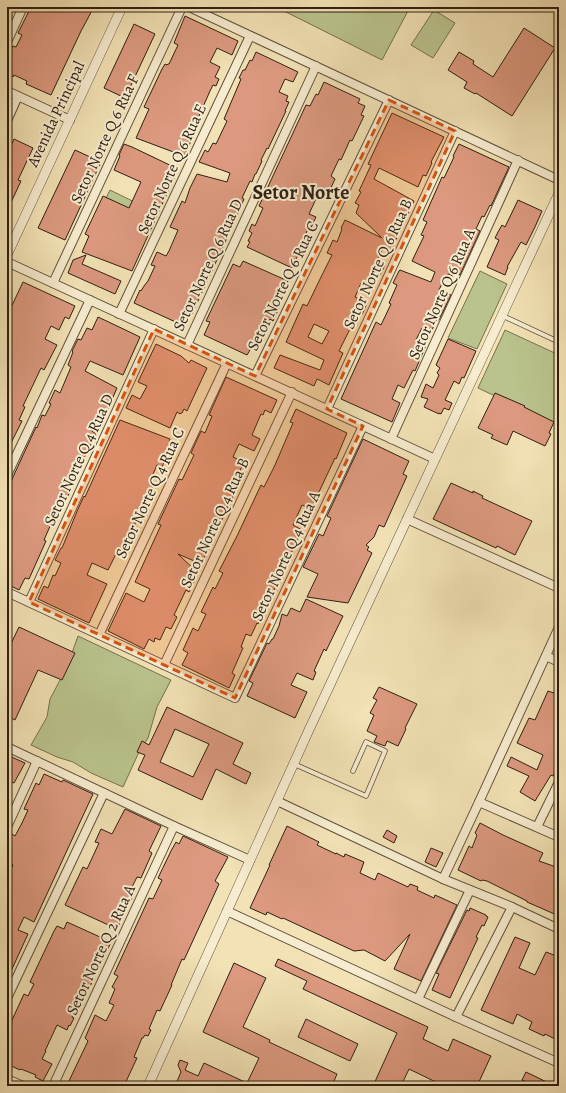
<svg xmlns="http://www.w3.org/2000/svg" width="566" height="1093" font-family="Alegreya,serif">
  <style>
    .green { fill: #bac38d; stroke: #747150 }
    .building { fill: #dc997f; stroke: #2f1f13; fill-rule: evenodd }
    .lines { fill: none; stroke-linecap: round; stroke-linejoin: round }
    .service-casing { stroke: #60503c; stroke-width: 5.5 }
    .minor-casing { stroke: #60503c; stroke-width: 10 }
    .tertiary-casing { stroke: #60503c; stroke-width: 10 }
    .service { stroke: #f7eccf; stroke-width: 4 }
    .minor { stroke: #f7eccf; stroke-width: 8 }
    .tertiary { stroke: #f7eccf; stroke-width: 9 }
    .marked { fill: #d6530d; fill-opacity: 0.2; stroke: #d6530d; stroke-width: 3; stroke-dasharray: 8 5; stroke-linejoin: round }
    .labels { text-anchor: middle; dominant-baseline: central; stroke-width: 4; stroke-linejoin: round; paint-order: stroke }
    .street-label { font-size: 16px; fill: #2f1f13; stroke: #f7eccf }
    .district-label { font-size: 20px; font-weight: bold; fill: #2f1f13; stroke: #f7eccf }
  </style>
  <rect width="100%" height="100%" fill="#f2e2b5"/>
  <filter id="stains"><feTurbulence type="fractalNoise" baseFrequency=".005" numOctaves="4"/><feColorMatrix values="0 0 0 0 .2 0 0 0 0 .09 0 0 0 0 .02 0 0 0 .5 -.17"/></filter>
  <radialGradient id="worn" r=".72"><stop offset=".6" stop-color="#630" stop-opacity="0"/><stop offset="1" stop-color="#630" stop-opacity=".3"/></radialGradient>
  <g class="green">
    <polygon points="276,7 410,7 382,60"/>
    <polygon points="434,10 455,23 433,58 411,45"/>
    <polygon points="110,190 155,212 151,220 106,198"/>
    <polygon points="480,271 507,284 477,349 448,338"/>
    <polygon points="505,330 559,355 559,426 478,388"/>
    <polygon points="78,636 171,680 157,707 148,738 139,752 123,787 91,773 73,762 57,757 31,745 47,717 50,699 67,667"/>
  </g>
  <g class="building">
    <polygon points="31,7 94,7 81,31 51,95 26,84 27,81 14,75 13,77 7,74 7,68 11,60 7,58 13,46 16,47 22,35 18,33"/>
    <polygon points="185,16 238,41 232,55 217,48 210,62 220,67 215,77 219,79 216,86 213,85 210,91 199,116 202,118 184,156 136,138 149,109 144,107 162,69 165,64 167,65 168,64 169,64 178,45 174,43"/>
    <polygon points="134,24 155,34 125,98 104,88"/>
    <polygon points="524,28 555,48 512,116 476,93 475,94 464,88 467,82 448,70 459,52 474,61 473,64 493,77"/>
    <polygon points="256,52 298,72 293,82 285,79 279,92 288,96 286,101 289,102 285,111 286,111 268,149 267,148 261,160 262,161 256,174 255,174 252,182 250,181 242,198 244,199 235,220 227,217 219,234 227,238 192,314 186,312 180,324 134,303 140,290 141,291 144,286 148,281 155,266 151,265 157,252 166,256 169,251 178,230 170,227 182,201 185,203 190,188 197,174 227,182 230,173 199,162 205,150 208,152 213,143 216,144 227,121 224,119 241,79 239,78 243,70 245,70 250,60 252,61"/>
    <polygon points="324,82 360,99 358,103 365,106 361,115 364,116 352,141 350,140 341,160 339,159 331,176 335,179 329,192 321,188 309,214 316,217 310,230 308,229 296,255 298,255 292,268 247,247 250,242 248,241 252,233 249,231 252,224 255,226 263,208 259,206 306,105 310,106 316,94 318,95"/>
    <path d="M392,113l52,24 -13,25 1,1 -6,13 -3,-1 -5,12 -39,-19 -5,11 40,22 -24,51 -7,-4 -6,13 8,4 -6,12 -8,-4 -6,12 -4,-2 -6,14 12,6 -5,12 -4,-2 -19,38 4,2 -14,32 -12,-6 -3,7 -40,-18 6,-13 40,15 4,-10 -38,-18 17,-38 4,2 14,-29 11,-22 -5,-2 6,-13 4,2 5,-13 -1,-1 4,-8 37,18 -26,-25 3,-8 -4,-2 6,-11 -2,-1 12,-26 -3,-1zM314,324l15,7 -7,13 -14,-7z"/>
    <polygon points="14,139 33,148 18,180 21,181 7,211 7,155"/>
    <polygon points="124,144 132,147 178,169 132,271 82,252 89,236 85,234 103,196 129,208 141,182 114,170 120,156 119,155"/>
    <polygon points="459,144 509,167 491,206 490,205 484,217 482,216 476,229 480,231 460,275 455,272 453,276 448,274 446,277 445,277 439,290 451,295 439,320 437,319 431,332 422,328 416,340 426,345 415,371 413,370 404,388 398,385 392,399 400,403 392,422 341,399 376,322 381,325 391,304 389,303 397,285 393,283 399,271 400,270 431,282 435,272 412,261 424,236 421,235 427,222 423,220 442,177 444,178 454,157 453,156"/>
    <polygon points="75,150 101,162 65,240 38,228"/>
    <polygon points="518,200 542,211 535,227 526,245 521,242 507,267 508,267 505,275 487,267 499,240 495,238 498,232 502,225 505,227"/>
    <polygon points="86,255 82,264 121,281 115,294 68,273 73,260"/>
    <polygon points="243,261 288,281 276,307 279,308 273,321 270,319 268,323 265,321 255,343 254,343 247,355 204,335 210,322 206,321 233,264 240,267"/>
    <polygon points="23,282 75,306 69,319 65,317 59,330 51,326 45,339 57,345 44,370 41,368 23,406 25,407 19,420 22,421 7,451 7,316"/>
    <polygon points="98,317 115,325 140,337 123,375 90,361 85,371 117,388 106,413 105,413 102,421 98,419 92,431 96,434 81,464 76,477 73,476 68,488 71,490 58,515 53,525 51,524 44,540 46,541 29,579 25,578 19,590 7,584 7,559 9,554 7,553 7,490 36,427 37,428 42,415 45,416 51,404 49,403 55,390 60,393 71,367 68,365 73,352 72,351 78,339 81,340 87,328 92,330"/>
    <polygon points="448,339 476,351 464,378 462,377 459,384 454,381 445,400 452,403 449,410 444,408 441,414 439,413 439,414 424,407 428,399 421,397 426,384 433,388 439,375 437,373 440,368 436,365"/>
    <polygon points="156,344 181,356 189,363 191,360 207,368 187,411 184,409 182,413 181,413 180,414 177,412 170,428 126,408 132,395 140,399 147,386 138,382"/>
    <polygon points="226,377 277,400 271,413 265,410 263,415 261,414 252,435 260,439 254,451 239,444 233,457 244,462 238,475 242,477 201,564 178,554 198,573 189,592 186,590 174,615 177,617 171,629 166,627 160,640 155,638 154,642 149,639 144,649 108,631 126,593 144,602 150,589 135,582 161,525 158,524 179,479 182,480 194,455 191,453 201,431 205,433 212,416 209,415"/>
    <polygon points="495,393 525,406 524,407 554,422 549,433 551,434 545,446 513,431 507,445 491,438 493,435 478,428"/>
    <polygon points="296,409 347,433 336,459 335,458 311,509 302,505 293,525 302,530 282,573 280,572 276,586 258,624 257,623 251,636 246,634 241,647 243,648 232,673 235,675 229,688 182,665 188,653 183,650 193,628 198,631 206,614 201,612 213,587 215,589 223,573 219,571 237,536 261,485 264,487 275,465 293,423 290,422"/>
    <polygon points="120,420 170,439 169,443 172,444 162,467 157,465 150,481 154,483 122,552 118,550 108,570 92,563 87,575 107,584 89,623 38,599 44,586 48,588 53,575 55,576 61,563 55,560 61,548 62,548 78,509 84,496 85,497"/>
    <polygon points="363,439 409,461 403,474 407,476 384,527 379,525 374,537 366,545 369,547 367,550 372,553 348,603 307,597 318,574 303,567 319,534 323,536 331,518 327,516"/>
    <polygon points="451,483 473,493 473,491 483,496 482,498 532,521 515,555 497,546 496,548 433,519"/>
    <polygon points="306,599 343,616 326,651 324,649 314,671 316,672 313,680 297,673 291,685 307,692 295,718 247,696 253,683 249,681 267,643 269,644 272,639 273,639 279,626 282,614 287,616 291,608 300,612"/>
    <polygon points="19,627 75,653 62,680 38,670 15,720 7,716 7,652"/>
    <polygon points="559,685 559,762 553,776 551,775 535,801 520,792 529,776 507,766 511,757 537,770 543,755 517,743 529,718 535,720 548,691 554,693"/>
    <polygon points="379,687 417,704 405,728 406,729 398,746 387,741 385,746 374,742 377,736 367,731 374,715 370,713 377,700 373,698"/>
    <path d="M167,707l76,36 -10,21 18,9 -5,11 -30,-15 -14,31 -64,-30 7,-15 -8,-3 5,-11 7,4zM175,729l34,15 -16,33 -33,-15z"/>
    <polygon points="7,755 25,763 14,783 7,780"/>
    <polygon points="44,774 62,782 63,780 93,794 87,807 34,922 24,917 18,930 28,934 7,980 7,896 9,892 7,892 7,877 13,865 7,863 7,845 12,834 15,836 22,823 28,810 24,809 36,783 39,785"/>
    <polygon points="125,809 161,826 149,851 152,853 141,878 137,877 131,889 135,892 129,904 128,904 117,929 65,905 83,867 87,869 99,843 95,842 101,829 112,834"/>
    <polygon points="480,823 503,835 543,853 539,861 559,868 559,916 527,902 527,901 487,881 482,880 481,881 458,870 469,846 472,848 477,835 475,833"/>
    <polygon points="287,826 319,842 317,845 336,854 336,853 344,857 345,854 364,862 360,873 375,880 378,873 408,887 410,884 418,887 417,890 434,898 435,895 457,905 421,981 394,969 410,934 385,961 364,950 354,951 283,918 282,919 267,912 266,915 250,908 270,865 269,865"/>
    <polygon points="387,830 397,836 394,843 383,837"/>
    <polygon points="183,836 228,857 215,881 219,884 184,960 182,959 171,985 172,985 160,1011 157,1010 149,1029 151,1030 148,1036 145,1035 143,1038 142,1038 134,1057 137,1058 124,1086 74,1086 68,1083 88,1041 85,1038 95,1015 106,1021 114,1005 109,1003 115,989 112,987 118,976 114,974 149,898 153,899 162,880 158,878 171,851 176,842 179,844"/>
    <polygon points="431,848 443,853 436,867 425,862"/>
    <polygon points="470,908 486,915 486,916 488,917 484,926 482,925 476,937 478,938 450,998 432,990 439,974 436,973 467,910 469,911"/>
    <polygon points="67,922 111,942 99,968 95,966 89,978 93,980 87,993 86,992 79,1005 78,1004 72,1017 74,1018 70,1026 69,1025 67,1030 57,1025 45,1051 46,1051 42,1059 52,1064 43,1081 35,1077 36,1075 21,1069 20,1070 7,1064 7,1031 24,994 28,996 34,984 30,982 54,931 57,926 64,929"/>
    <polygon points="515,937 530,943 519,968 535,975 546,952 559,957 559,1041 545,1034 544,1036 529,1029 532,1022 517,1014 513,1024 481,1010"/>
    <polygon points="278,959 428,1027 423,1039 448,1051 453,1039 491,1056 477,1086 444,1086 409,1069 401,1086 373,1086 397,1033 303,989 307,981 275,966"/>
    <polygon points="234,963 266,978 243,1027 270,1040 269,1042 337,1074 332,1086 175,1086 181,1072 178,1065 180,1060 188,1063 185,1070 198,1076 204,1063 247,1083 259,1058 203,1032"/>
    <polygon points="306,1019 358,1044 350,1061 298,1037"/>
    <polygon points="526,1072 555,1086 535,1086 522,1080"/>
  </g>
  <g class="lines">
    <g class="service-casing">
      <g id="service">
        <polyline points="503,316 559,342"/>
        <polyline points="294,764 366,796 385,751 366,742 353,771"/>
      </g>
    </g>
    <g class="minor-casing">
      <g id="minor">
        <polyline points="189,7 559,180"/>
        <polyline points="7,42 23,7"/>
        <polyline points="7,91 70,120"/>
        <polyline points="7,121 18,96"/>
        <polyline points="7,262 435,459"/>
        <polyline points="53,283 182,7"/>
        <polyline points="119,314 250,36"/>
        <polyline points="187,345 316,66"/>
        <polyline points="255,376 389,100"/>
        <polyline points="327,409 455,131"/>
        <polyline points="391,439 518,160"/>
        <polyline points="7,475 90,300"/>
        <polyline points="407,519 559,588"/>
        <polyline points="7,592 235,698 363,426"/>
        <polyline points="29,602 154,329"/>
        <polyline points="99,635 227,363"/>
        <polyline points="546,656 559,662"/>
        <polyline points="164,665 292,392"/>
        <polyline points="7,747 174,826 250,860"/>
        <polyline points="277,801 443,879 512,907 559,929"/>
        <polyline points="479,802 559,837"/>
        <polyline points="7,827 37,761"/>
        <polyline points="537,827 559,782"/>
        <polyline points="443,879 479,802 559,627"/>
        <polyline points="227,911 456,1017 559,1063"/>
        <polyline points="7,998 104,793"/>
        <polyline points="418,999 470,890"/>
        <polyline points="456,1017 512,907"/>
        <polyline points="7,1079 23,1086"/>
        <polyline points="53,1086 174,826"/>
      </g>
    </g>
    <g class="tertiary-casing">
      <g id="tertiary">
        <polyline points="7,255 122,7"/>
        <polyline points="148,1086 308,732 559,193"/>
      </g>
    </g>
    <use href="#service" class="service"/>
    <use href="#minor" class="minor"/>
    <use href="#tertiary" class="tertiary"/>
  </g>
  <path class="marked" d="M389,100l66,31 -128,278 36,17 -128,272 -206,-96 125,-273 101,47z"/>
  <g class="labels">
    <g class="street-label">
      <text transform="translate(56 114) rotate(-65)">Avenida Principal</text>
      <text transform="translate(105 139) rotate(-65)">Setor Norte Q 6 Rua F</text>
      <text transform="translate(172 169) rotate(-65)">Setor Norte Q 6 Rua E</text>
      <text transform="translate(378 264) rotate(-65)">Setor Norte Q 6 Rua B</text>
      <text transform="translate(208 265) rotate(-65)">Setor Norte Q 6 Rua D</text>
      <text transform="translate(283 286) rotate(-64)">Setor Norte Q 6 Rua C</text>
      <text transform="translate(442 294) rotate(-66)">Setor Norte Q 6 Rua A</text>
      <text transform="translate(79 460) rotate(-65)">Setor Norte Q 4 Rua D</text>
      <text transform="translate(150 493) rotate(-65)">Setor Norte Q 4 Rua C</text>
      <text transform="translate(215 523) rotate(-65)">Setor Norte Q 4 Rua B</text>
      <text transform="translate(286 556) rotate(-65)">Setor Norte Q 4 Rua A</text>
      <text transform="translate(101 950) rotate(-65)">Setor Norte Q 2 Rua A</text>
    </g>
    <g class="district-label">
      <text x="301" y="192">Setor Norte</text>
    </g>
  </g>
  <rect width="566" height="1093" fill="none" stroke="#f2e2b5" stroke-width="24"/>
  <rect x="8" y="8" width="550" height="1077" fill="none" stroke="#2f1f13" stroke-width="2"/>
  <rect x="12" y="12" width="542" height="1069" fill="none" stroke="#2f1f13"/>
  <rect width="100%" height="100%" filter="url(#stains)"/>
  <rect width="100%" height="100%" fill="url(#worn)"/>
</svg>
